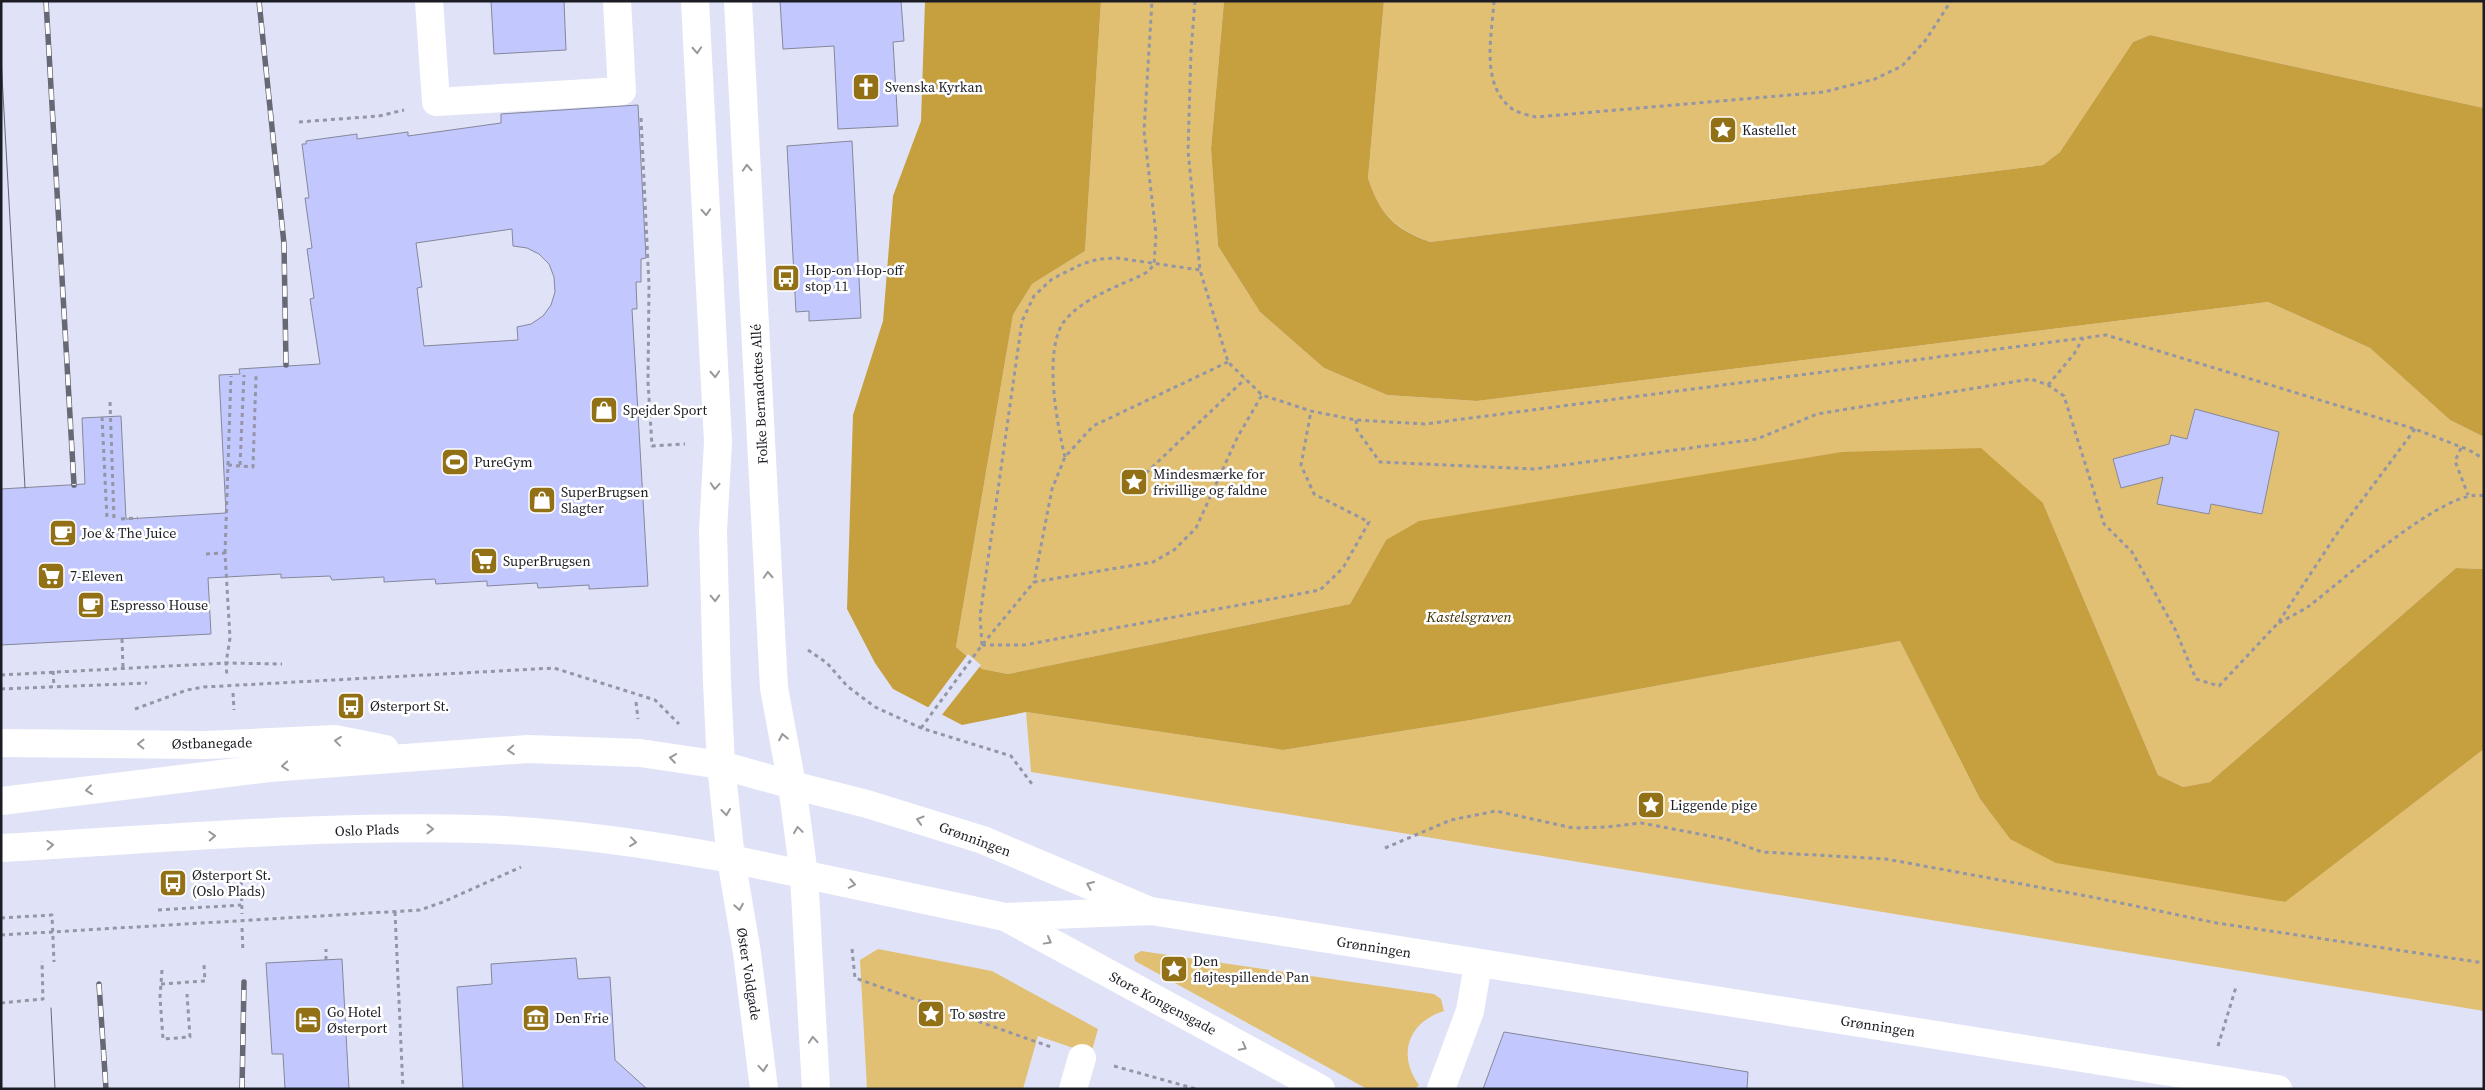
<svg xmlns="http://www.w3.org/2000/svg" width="2485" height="1090" font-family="'Source Serif 4',serif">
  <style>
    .green { fill: #e1c074 }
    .water { fill: #c69f3e }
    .pier { fill: #e0e3f8 }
    .building { fill: #c2c8fd; stroke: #85879a; fill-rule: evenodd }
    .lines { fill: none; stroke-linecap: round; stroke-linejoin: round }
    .path { stroke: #9496a6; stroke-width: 3; stroke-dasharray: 4 4; stroke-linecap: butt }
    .minor { stroke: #fff; stroke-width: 28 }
    .major { stroke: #fff; stroke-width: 28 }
    .tram { stroke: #666874; stroke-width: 1 }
    .rail-casing { stroke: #666874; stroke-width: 5.5 }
    .rail { stroke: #fff; stroke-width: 4; stroke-dasharray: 11; stroke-linecap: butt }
    .oneway { stroke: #99999c }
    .labels { text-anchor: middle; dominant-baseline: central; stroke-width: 5; stroke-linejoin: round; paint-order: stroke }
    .poi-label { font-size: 14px; fill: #1c1d24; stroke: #fff; text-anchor: start }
    .street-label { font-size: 14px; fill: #1c1d24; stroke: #fff }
    .water-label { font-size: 15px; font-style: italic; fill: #3d2d02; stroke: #fff }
  </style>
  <rect width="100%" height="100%" fill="#e0e3f8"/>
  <g class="green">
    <polygon points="1101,1 1224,1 1211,149 1218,246 1260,312 1324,368 1387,395 1477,401 2268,302 2370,348 2450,420 2484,437 2484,569 2456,568 2210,782 2183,787 2158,775 2043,503 1386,540 1350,604 1008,674 982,669 956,647 1013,315 1032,284 1085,251"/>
    <path d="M1384,1h1100v107l-334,-73 -17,7 -73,110 -17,13 -613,77c-36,-14 -50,-28 -62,-64z"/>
    <polygon points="1900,641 1980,799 2010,839 2284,902 2484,749 2484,1011 1031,772 1026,712 1283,750 1471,720"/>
    <polygon points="878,949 992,971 1098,1029 1091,1054 1038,1036 1023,1089 867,1089 860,960"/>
    <path d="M1141,951l293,43 7,5 3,12c-36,11 -47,44 -25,74l-4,4h-48l-232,-128 -1,-6z"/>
  </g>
  <g class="water">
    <polygon points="925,1 1101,1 1085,251 1032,284 1013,315 956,647 982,669 1008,674 1350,604 1386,540 1419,521 1842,452 1981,448 2043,503 2158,775 2183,787 2210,782 2456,568 2484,569 2484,749 2285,902 2056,863 2010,839 1980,799 1900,641 1471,720 1283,750 1026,712 962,725 893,689 875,663 847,609 853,415 883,321 893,196 921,121"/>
    <path d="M1224,1h160l-16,177c12,36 26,51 62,64l613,-77 17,-13 73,-110 17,-7 334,73v329l-34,-17 -80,-72 -102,-46 -791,99 -90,-6 -63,-27 -64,-56 -42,-66 -7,-97z"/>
  </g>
  <polygon class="pier" points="968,654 981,665 941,716 927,709"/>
  <g class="building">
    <polygon points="491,1 564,1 566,50 494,54"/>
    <polygon points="780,1 901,1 904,41 893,42 898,126 838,129 834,46 783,49"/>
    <path d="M638,105l8,153 -5,1v23h-5l1,27h-5l16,277 -59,3v-4l-51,3 -1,-5 -50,3v-5l-51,3 -1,-5 -51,3v-5l-52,3 -2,-4 -49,2v-4l-73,4 3,56 -210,11v-156l84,-5 -3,-66 39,-2 5,103 100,-6 -7,-138 21,-1 -1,-5 81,-5 -10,-65 4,-1 -7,-49 5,-1 -7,-50h4l-7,-54h4v-3l51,-7v5l51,-7v4l93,-13v-9zM512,229l1,17 14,2 12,6 10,10 5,13 1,15 -4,13 -8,11 -12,8 -14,3 1,13 -94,6 -7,-58 5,-1 -6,-44z"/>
    <polygon points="852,141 861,318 809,321 809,311 796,312 787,146"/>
    <polygon points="2195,409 2279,432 2262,514 2211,504 2209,514 2157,504 2163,477 2121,488 2113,459 2169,444 2171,435 2187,439"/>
    <polygon points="576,958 578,979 610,977 615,1060 647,1089 463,1089 457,987 492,984 491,964"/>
    <polygon points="342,959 349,1089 285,1089 283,1054 272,1054 266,963"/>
    <polygon points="1504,1032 1748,1072 1747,1089 1483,1089"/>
  </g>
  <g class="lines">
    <g class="path">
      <polyline points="1195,1 1191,51 1188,151 1200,270 1228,362 1262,395 1311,411 1356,420 1425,424 2106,335 2415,429 2469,450 2484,459"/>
      <path d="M1494,1c-2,34 -14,82 17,107 6,5 17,7 25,9l288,-25 51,-13 27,-13 23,-25 26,-40"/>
      <polyline points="641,118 649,285 648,382 652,446 685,444"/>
      <polyline points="299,122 379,116 404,110"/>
      <polyline points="1228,362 1093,426 1065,457 1052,489 1034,582 1153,562 1174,550 1196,528 1237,438 1262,395"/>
      <polyline points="2048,385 2074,354 2083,338"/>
      <polyline points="110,402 114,519"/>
      <polyline points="102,417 107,519"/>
      <polyline points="1356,420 1357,430 1380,462 1534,469 1757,439 1817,414 2031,379 2048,385 2064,396 2104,524 2132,552 2175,629 2196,679 2219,686 2278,623 2336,535 2415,429"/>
      <polyline points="2461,448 2455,461 2468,495"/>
      <path d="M1065,457c-8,-33 -23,-110 1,-138 20,-22 50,-32 76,-44l7,-4 5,-7 2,-30 -12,-103 8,-130"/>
      <polyline points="228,465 231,376"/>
      <polyline points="240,465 244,375"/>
      <polyline points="1146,473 1245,379"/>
      <polyline points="121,519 138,518"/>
      <polyline points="225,553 228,465 253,467 256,376"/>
      <polyline points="206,554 225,553 230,638 226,663 227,677"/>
      <path d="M2279,623c10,-6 21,-11 30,-17 32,-24 139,-121 175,-110"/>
      <polyline points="122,639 123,668"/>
      <polyline points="982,645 1024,645 1320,590 1343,568 1369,522 1314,494 1301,465 1311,411"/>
      <polyline points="982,645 980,616 1022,321 1034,296 1052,279 1082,264 1099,259 1117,258 1200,270"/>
      <polyline points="808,650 827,663 847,686 875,707 921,728 1011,756 1032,784"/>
      <polyline points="53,671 54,687"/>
      <polyline points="1,675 226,663 282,664"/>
      <polyline points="1,689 147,683"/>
      <polyline points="233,693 234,710"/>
      <polyline points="636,702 638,719"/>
      <polyline points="135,709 187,690 204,687 554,668 655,700 679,724"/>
      <polyline points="921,728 982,645 1034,582"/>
      <polyline points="1385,848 1451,820 1496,811 1573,828 1607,827 1641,823 1726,839 1762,852 1886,859 2092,897 2217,923 2484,963"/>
      <polyline points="241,873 242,914"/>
      <polyline points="158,910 241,905"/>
      <polyline points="395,912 403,1089"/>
      <polyline points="1,918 52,915 54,962"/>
      <polyline points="242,928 243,952"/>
      <polyline points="1,935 420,910 443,902 521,867"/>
      <polyline points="852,949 855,978 1051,1047"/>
      <polyline points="326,960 326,949"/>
      <polyline points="162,970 160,997 163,1039 190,1037 187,994"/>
      <polyline points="161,984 205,981 204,965"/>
      <polyline points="1,1003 43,999 42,961"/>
      <polyline points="2218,1046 2236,987"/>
      <polyline points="1114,1066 1196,1089"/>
    </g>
    <g class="minor">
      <polyline points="429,1 436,102 622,91 617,1"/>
      <polyline points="1,743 206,745 335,739 385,749"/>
      <polyline points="1,801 269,768 528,749 640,753 721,765 792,785 804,875 816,1089"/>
      <path d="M1,848c158,-9 317,-23 475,-19 86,2 171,15 255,30l16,94 17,136"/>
      <polyline points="1073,1089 1082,1058"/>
      <polyline points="1441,1089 1470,1011 1478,964"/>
    </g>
    <g class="major">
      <polyline points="695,1 718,442 713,531 717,682 721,765 731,859 1005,917 1151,911 2278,1089"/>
      <polyline points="738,1 774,688 792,785 867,804 983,840 1145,909"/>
      <polyline points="1005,917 1321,1089"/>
    </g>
    <g class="tram">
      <polyline points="1,58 25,488"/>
      <polyline points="51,1008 55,1089"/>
    </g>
    <g class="rail-casing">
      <g id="rail">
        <polyline points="46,1 74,485"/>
        <polyline points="259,1 284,244 286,365"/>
        <polyline points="99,984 106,1089"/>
        <polyline points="242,1089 244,982"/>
      </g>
    </g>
    <use href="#rail" class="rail"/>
  </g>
  <defs><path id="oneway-chevron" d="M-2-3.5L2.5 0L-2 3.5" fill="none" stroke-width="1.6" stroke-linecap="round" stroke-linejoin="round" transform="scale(1.25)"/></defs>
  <g class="oneway">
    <use href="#oneway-chevron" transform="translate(697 50) rotate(87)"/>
    <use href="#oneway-chevron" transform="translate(747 168) rotate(-93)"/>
    <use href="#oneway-chevron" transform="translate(706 212) rotate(87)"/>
    <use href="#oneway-chevron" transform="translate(715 374) rotate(87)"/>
    <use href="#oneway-chevron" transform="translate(715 486) rotate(94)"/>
    <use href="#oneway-chevron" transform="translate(768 575) rotate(-93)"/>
    <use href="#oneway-chevron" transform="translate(715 598) rotate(88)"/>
    <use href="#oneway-chevron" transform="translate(783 737) rotate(-101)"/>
    <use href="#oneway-chevron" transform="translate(338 741) rotate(-173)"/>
    <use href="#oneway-chevron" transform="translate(141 744) rotate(-179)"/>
    <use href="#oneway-chevron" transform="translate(511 750) rotate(176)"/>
    <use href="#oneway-chevron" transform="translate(673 758) rotate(-172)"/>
    <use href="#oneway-chevron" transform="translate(285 766) rotate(175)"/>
    <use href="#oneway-chevron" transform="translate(89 790) rotate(173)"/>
    <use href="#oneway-chevron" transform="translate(726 812) rotate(84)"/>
    <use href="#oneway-chevron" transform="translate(920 820) rotate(-163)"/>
    <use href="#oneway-chevron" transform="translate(430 829)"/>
    <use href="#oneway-chevron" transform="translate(798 830) rotate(-98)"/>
    <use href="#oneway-chevron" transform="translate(212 836) rotate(-3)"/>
    <use href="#oneway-chevron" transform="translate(633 842) rotate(7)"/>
    <use href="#oneway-chevron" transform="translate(50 845) rotate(-3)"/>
    <use href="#oneway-chevron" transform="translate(852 884) rotate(11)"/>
    <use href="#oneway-chevron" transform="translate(1090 885) rotate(-157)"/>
    <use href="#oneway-chevron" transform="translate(739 907) rotate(80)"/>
    <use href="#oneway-chevron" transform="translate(1048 941) rotate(29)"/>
    <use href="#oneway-chevron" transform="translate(813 1040) rotate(-94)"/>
    <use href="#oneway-chevron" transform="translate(1243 1047) rotate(28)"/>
    <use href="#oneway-chevron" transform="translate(763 1068) rotate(85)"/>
  </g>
  <defs>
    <g id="church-square" transform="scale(1.4375)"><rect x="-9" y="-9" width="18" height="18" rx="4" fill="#917016" stroke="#fff"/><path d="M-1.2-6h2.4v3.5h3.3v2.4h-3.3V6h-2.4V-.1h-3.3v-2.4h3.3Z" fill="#fff"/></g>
    <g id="sight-square" transform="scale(1.4375)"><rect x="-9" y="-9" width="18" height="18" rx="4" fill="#917016" stroke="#fff"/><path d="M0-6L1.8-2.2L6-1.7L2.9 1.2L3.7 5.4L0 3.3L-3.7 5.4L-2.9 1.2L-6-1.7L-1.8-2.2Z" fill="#fff"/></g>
    <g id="bus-square" transform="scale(1.4375)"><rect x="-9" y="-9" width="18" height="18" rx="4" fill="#917016" stroke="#fff"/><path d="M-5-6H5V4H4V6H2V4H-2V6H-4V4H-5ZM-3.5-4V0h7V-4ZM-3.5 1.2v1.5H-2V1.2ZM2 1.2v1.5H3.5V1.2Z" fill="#fff"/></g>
    <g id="shop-square" transform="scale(1.4375)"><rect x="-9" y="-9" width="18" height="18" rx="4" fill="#917016" stroke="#fff"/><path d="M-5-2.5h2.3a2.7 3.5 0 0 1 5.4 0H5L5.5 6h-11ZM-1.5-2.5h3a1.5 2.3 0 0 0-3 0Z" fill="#fff"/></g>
    <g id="stadium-square" transform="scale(1.4375)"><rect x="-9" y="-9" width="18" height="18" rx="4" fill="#917016" stroke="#fff"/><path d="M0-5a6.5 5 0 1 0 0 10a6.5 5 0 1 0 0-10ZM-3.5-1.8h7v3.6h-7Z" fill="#fff"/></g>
    <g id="cafe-square" transform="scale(1.4375)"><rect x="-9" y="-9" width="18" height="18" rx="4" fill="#917016" stroke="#fff"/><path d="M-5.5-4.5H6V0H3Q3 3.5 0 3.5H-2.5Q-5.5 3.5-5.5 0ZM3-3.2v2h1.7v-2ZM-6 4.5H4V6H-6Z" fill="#fff"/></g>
    <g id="supermarket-square" transform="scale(1.4375)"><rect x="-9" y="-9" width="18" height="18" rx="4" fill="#917016" stroke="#fff"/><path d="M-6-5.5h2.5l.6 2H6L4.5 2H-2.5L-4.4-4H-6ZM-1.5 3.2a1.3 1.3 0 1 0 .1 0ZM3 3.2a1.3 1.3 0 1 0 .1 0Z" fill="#fff"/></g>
    <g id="museum-square" transform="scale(1.4375)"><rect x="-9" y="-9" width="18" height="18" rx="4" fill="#917016" stroke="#fff"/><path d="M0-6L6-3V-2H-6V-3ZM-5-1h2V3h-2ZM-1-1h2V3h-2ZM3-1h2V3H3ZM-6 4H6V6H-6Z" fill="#fff"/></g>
    <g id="hotel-square" transform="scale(1.4375)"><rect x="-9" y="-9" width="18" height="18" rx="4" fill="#917016" stroke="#fff"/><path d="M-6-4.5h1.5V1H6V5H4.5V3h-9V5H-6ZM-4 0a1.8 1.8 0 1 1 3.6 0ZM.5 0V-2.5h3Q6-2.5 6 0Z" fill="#fff"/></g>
  </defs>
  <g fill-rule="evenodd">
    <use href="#church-square" x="866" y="87"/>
    <use href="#sight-square" x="1723" y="130"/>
    <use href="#bus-square" x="786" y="278"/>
    <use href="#shop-square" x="604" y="410"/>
    <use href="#stadium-square" x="455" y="462"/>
    <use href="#sight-square" x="1134" y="482"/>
    <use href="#shop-square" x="542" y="500"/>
    <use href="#cafe-square" x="63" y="533"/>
    <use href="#supermarket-square" x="484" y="561"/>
    <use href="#supermarket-square" x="51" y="576"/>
    <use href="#cafe-square" x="91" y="605"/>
    <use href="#bus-square" x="351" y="706"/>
    <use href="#sight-square" x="1651" y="805"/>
    <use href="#bus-square" x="173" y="883"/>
    <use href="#sight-square" x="1174" y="969"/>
    <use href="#sight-square" x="931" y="1014"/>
    <use href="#museum-square" x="536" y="1018"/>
    <use href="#hotel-square" x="308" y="1020"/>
  </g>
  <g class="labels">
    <g class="poi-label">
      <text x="885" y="87">Svenska Kyrkan</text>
      <text x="1742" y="130">Kastellet</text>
      <text x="805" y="270">Hop-on Hop-off<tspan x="805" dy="16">stop 11</tspan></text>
      <text x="623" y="410">Spejder Sport</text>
      <text x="474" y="462">PureGym</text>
      <text x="1153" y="474">Mindesmærke for<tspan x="1153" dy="16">frivillige og faldne</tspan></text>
      <text x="561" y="492">SuperBrugsen<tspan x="561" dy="16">Slagter</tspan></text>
      <text x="82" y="533">Joe &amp; The Juice</text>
      <text x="503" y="561">SuperBrugsen</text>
      <text x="70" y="576">7-Eleven</text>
      <text x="110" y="605">Espresso House</text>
      <text x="370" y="706">Østerport St.</text>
      <text x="1670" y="805">Liggende pige</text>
      <text x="192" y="875">Østerport St.<tspan x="192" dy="16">(Oslo Plads)</tspan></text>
      <text x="1193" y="961">Den<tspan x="1193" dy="16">fløjtespillende Pan</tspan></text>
      <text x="327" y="1012">Go Hotel<tspan x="327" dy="16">Østerport</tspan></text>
      <text x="950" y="1014">To søstre</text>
      <text x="555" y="1018">Den Frie</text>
    </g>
    <g class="street-label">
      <text transform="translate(759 394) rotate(-93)">Folke Bernadottes Allé</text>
      <text transform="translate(212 743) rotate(-1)">Østbanegade</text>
      <text transform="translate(367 830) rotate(-2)">Oslo Plads</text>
      <text transform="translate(975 839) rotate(20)">Grønningen</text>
      <text transform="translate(1374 947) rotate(9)">Grønningen</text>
      <text transform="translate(749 974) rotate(81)">Øster Voldgade</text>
      <text transform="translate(1163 1003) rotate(28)">Store Kongensgade</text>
      <text transform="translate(1878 1026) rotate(9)">Grønningen</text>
    </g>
    <g class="water-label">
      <text x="1469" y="616">Kastelsgraven</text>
    </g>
  </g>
  <rect width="2485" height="1090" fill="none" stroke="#1c1d24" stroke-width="5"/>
</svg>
